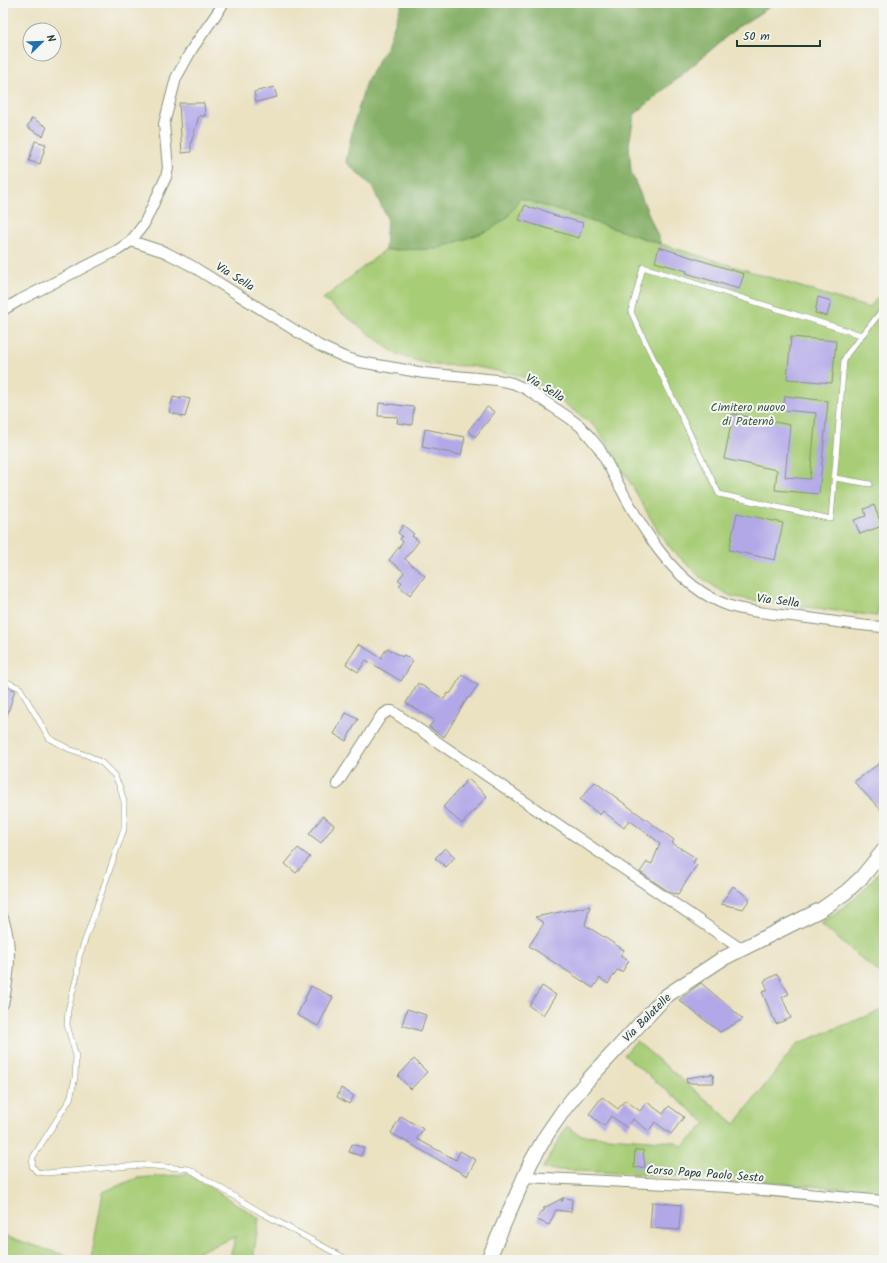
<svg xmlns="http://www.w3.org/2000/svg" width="887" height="1263" font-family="Kalam,sans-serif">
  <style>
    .green { fill: #a8cd77; stroke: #648556 }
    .forest { fill: #86b068; stroke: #52764e }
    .building { fill: #b2a8e8 }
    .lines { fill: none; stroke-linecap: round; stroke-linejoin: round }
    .lane-casing { stroke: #85907b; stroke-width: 6 }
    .street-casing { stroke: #85907b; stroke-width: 12 }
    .secondary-casing { stroke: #85907b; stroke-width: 16 }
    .lane { stroke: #fff; stroke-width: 5 }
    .street { stroke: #fff; stroke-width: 10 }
    .secondary { stroke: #fff; stroke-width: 14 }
    .labels { text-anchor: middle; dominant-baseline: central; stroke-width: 4; stroke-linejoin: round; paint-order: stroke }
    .street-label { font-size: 12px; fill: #1f3d34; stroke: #f6f6f2 }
    .park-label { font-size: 12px; fill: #3a5a41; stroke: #f6f6f2 }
  </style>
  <rect width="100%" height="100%" fill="#f6f6f2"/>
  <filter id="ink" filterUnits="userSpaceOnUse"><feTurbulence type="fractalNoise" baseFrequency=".025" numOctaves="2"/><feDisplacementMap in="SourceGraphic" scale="8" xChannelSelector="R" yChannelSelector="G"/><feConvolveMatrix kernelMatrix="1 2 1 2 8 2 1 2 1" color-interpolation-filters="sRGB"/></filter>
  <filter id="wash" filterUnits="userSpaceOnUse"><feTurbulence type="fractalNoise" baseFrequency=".012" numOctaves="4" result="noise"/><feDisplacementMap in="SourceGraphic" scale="16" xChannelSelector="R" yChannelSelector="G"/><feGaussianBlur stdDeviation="0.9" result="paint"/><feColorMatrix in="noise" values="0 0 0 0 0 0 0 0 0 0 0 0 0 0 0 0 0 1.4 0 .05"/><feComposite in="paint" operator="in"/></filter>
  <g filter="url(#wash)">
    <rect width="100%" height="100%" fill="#ebe2c2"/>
    <g class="green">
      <polygon points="520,198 661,244 869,308 884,290 884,567 877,616 751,600 731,596 715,587 699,576 673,551 659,533 612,451 596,428 584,418 532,380 514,374 471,366 434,365 414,360 396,354 323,299 385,250 436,249 506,219"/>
      <polygon points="884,867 884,977 820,924 854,899 863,891 882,868"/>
      <polygon points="884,1009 884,1192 729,1179 542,1169 567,1126 580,1135 676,1142 683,1147 706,1123 624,1055 636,1041 735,1124 797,1044"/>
      <polygon points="188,1174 259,1218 253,1260 229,1260 236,1237 177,1260 91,1260 103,1192 137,1178"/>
      <polygon points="3,1235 4,1236 80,1260 3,1260"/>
    </g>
    <polygon class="forest" points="402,3 776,3 738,27 634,115 629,144 631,172 661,244 520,198 506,219 488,231 436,249 385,250 387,218 372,186 346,162 353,127 366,82 387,46"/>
    <g id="blocks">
      <g class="building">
        <polygon points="274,87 277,97 256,102 254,92"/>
        <polygon points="179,103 204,103 205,116 199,116 191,143 191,152 182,153"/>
        <polygon points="32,118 47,127 43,136 27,127"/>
        <polygon points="35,141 46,144 40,164 29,161"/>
        <polygon points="525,205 536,210 537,208 553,214 553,215 583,223 579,238 519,220"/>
        <polygon points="659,247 744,274 739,289 686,273 687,271 655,262"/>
        <polygon points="818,297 831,301 827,316 815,313"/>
        <polygon points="791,337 836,341 832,383 787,379"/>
        <polygon points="785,396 828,401 819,494 775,490 777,470 724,459 733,414 790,425 785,477 810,479 816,413 783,410"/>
        <polygon points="173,397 181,399 181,397 190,399 185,417 169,412"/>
        <polygon points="379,403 414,407 412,425 397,423 398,417 378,416"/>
        <polygon points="487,407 495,412 475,437 468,431"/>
        <polygon points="425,429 465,437 461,455 422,447"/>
        <polygon points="874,505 882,526 860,534 854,520 866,516 864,509"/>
        <polygon points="737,513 783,523 775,560 729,550"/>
        <polygon points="403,525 414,534 412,536 419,541 405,559 425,576 410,595 399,586 402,582 398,580 404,572 389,560 403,542 400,539 402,536 398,533"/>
        <polygon points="359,644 381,658 387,648 402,657 404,655 413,661 401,681 366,660 358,672 346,664"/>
        <polygon points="462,675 478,685 469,698 468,697 444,737 429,727 434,720 406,703 418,683 444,699 448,693 450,694"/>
        <polygon points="3,686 15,690 5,722 3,722"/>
        <polygon points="346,713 358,719 346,741 334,734"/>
        <polygon points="884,760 884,813 854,782"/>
        <polygon points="468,779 487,796 462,824 443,807"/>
        <polygon points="595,782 674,840 672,843 696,858 693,863 697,865 678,894 671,893 640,872 647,862 652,864 660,843 629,820 624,828 603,811 600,815 580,799"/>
        <polygon points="323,816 334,825 321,843 309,834"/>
        <polygon points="298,848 310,857 296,873 285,864"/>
        <polygon points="445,848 455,857 446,867 435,858"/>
        <polygon points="733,886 750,899 743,909 721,904"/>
        <polygon points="590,906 585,925 624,950 620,956 629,961 622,972 617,970 608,984 600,978 593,988 529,946 544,923 535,917"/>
        <polygon points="777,974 789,994 782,997 791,1018 776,1024 762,992 768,990 764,981"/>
        <polygon points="701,983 743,1019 720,1032 679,1000"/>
        <polygon points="311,986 333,997 318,1026 297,1015"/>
        <polygon points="542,986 556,995 543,1015 529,1006"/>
        <polygon points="407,1009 426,1015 421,1031 402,1025"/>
        <polygon points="414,1059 427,1072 411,1089 398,1076"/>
        <polygon points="713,1074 714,1083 687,1083 686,1078"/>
        <polygon points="341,1088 354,1096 349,1104 337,1097"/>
        <polygon points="602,1097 618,1109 625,1100 640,1111 647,1102 663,1114 669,1106 684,1117 671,1134 655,1122 649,1131 633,1119 627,1128 611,1116 604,1126 589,1114"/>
        <polygon points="401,1116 423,1129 417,1139 456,1160 460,1151 476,1160 467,1176 391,1133"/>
        <polygon points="352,1144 364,1148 361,1156 349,1152"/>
        <polygon points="635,1150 643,1150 645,1167 634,1168"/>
        <polygon points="563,1198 572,1199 571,1212 556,1210 549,1225 537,1220 541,1211 543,1212 545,1209 542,1209 563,1198 561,1201 563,1201"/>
        <polygon points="652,1202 681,1205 679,1230 650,1228"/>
      </g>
    </g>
  </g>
  <g filter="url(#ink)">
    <use href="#blocks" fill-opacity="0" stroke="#85907b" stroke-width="1"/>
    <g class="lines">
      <g class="lane-casing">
        <g id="lane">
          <polyline points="861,335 643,267 631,312 719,494 831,519 844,360 847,354 884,308"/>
          <polyline points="835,478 870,484"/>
          <polyline points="3,680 20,688 49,738 69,749 89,756 102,763 114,775 120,787 124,802 124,829 79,957 77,975 68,1010 67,1025 76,1056 75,1078 70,1099 33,1157 32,1166 37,1172 46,1173 142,1165 189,1169 262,1213 348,1260"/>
        </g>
      </g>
      <g class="street-casing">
        <g id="street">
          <path d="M131,241l34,11 27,14 128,80 24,11 16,5 64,11 73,7 15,3 14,6 42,28 12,9 10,11 9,11c31,56 65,136 131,158 22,7 47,8 69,11 28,3 57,9 85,10"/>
          <polyline points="3,310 20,300 118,250 131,241 144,224 166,177 168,168 164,124 176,78 192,49 224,3"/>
          <polyline points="337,784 381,716 388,711 392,711 741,949"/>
          <path d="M3,918c10,28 6,58 0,86"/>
          <polyline points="525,1177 728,1187 884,1201"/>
        </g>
      </g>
      <g class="secondary-casing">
        <polyline id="secondary" points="488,1260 531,1162 547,1134 565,1108 587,1081 666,996 722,959 822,909 846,892 862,877 884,850"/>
      </g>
      <use href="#lane" class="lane"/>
      <use href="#street" class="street"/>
      <use href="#secondary" class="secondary"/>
    </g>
  </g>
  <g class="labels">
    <g class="street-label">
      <text transform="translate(235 277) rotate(32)">Via Sella</text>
      <text transform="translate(545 388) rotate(31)">Via Sella</text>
      <text transform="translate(778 601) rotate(7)">Via Sella</text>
      <text transform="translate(647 1018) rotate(-45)">Via Balatelle</text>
      <text transform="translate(705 1174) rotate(4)">Corso Papa Paolo Sesto</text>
    </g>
    <g class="park-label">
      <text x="748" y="407">Cimitero nuovo<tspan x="748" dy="14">di Paternò</tspan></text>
    </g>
  </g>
  <rect width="887" height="1263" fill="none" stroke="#f6f6f2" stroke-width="16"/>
  <g transform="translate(42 42) rotate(67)"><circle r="19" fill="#f6f6f2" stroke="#a0aca6"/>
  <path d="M0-3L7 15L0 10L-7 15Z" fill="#1f6fb2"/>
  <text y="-6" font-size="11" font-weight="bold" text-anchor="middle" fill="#1f3d34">N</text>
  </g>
  <path d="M737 40v6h83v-6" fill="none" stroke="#1f3d34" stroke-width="2"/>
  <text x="743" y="40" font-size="12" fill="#1f3d34" stroke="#f6f6f2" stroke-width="3" paint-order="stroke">50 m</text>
</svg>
